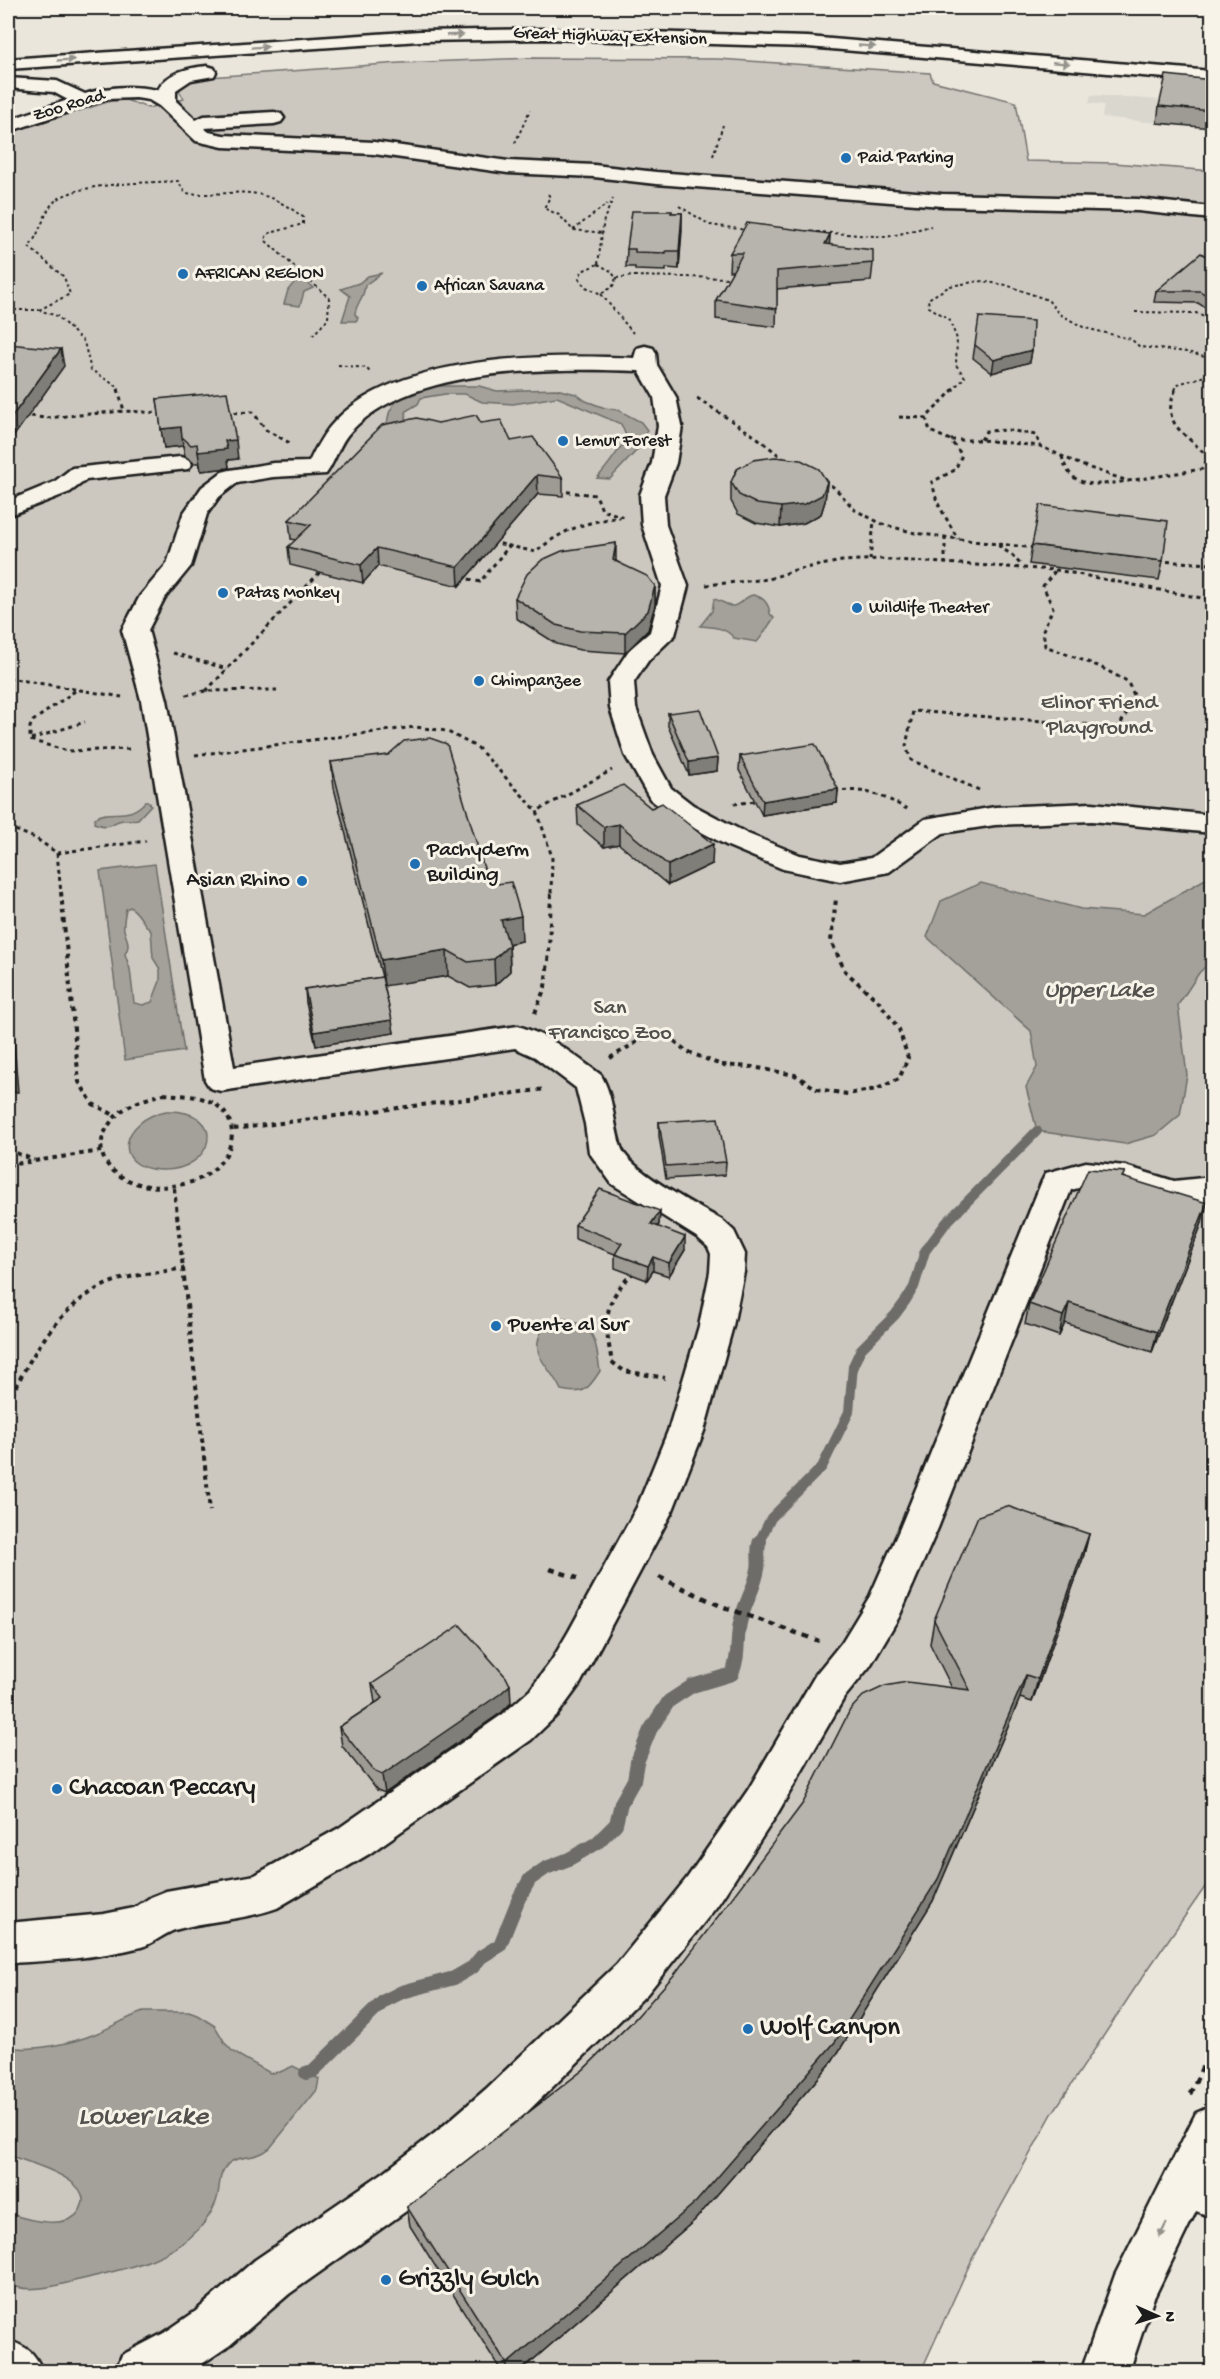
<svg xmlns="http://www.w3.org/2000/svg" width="1220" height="2379" font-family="'Gochi Hand',sans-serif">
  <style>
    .built { fill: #dad7ce }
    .green { fill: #ccc8c0; stroke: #74726e; stroke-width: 1.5 }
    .water { fill: #a3a19a; stroke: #6d6c68; stroke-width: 1.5; fill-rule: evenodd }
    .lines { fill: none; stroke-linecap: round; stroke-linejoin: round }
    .stream-far1 { stroke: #6d6c68; stroke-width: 10 }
    .stream { stroke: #6d6c68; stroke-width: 14 }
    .minor-casing { stroke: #1c1c1c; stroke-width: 5 }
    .path-far3 { stroke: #1c1c1c; stroke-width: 2; stroke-dasharray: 3 3; stroke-linecap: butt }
    .path-far2 { stroke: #1c1c1c; stroke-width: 3; stroke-dasharray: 4 4; stroke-linecap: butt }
    .path-far1 { stroke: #1c1c1c; stroke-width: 4; stroke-dasharray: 4.5 4.5; stroke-linecap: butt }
    .path { stroke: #1c1c1c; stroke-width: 4.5; stroke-dasharray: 6 6; stroke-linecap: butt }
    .minor { fill: #f7f3e8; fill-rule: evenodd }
    .wall { fill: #9d9b94; stroke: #1c1c1c; stroke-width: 1.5 }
    .shaded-wall { fill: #7f7e78; stroke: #1c1c1c; stroke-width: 1.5 }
    .building { fill: #b6b4ac; stroke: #1c1c1c; stroke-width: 1.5 }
    .oneway { fill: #94928c }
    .poi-dot { fill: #1f6fb2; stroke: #f7f3e8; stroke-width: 2 }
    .labels { text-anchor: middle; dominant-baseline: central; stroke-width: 6; stroke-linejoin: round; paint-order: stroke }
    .far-street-label { font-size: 18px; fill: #1c1c1c; stroke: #f7f3e8 }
    .far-poi-label { font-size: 18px; fill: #1c1c1c; stroke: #f7f3e8; text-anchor: start }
    .park-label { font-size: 22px; fill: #51504d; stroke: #f7f3e8 }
    .poi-label { font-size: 22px; fill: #1c1c1c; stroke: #f7f3e8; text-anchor: start }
    .water-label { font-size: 24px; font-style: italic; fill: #52514e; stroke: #f7f3e8 }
    .near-poi-label { font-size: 27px; fill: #1c1c1c; stroke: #f7f3e8; text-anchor: start }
    .near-water-label { font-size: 28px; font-style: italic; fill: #52514e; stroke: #f7f3e8 }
  </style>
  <rect width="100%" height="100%" fill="#eae6dc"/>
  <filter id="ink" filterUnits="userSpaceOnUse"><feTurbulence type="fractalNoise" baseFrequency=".0167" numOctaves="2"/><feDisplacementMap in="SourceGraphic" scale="12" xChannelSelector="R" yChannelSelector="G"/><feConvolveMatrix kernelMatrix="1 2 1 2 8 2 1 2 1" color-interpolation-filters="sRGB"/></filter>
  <g filter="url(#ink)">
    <polygon class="built" points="1091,95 1161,100 1157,123 1102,117 1104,105 1089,103"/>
    <path class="green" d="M532,58l186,1 212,14 3,8 83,21 10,59 88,2 98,8v1706l-77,111 -83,126 -79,143 -52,114h-913v-2238l103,-32 15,-1 22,8 36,-9 -5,-8c7,-11 18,-13 30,-14l191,-14z"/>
    <g class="water">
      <path d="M382,273l-17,12c0,12 -9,18 -10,29l3,4 -2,3h-14l8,-25 -9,-7 18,-6 9,-7z"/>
      <polygon points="298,278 304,279 313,288 304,292 300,306 284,304 288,290"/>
      <path d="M428,386h51l18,5 59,-2 20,5 10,7 19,7 13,2 23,12 6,8 -10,20 -27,29 -13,-1c11,-12 21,-27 30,-40l-6,-14 -64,-27 -44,7 -31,-2 -17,-8h-20l-24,4 -3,6 -12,7v7l12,7 -31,3c0,-29 17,-33 41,-42z"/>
      <path d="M753,595c11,2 16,9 17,19l4,4c-6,8 -10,16 -17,24l-23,-4c-9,-11 -21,-11 -34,-12l12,-15 2,-12c6,1 12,6 18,7 6,1 13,-10 21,-11z"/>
      <path d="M145,802h4l2,3 -13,14c-5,1 -10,1 -15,1 -14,2 -10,10 -29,3l1,-5c17,-11 31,4 50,-16z"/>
      <path d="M155,864l29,187 -59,9 -25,-189zM130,907c10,6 12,16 21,24l2,27 7,11v12l-8,21 -9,3 -9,-2 -4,-34 -5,-15c6,-11 2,-13 -1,-24 -1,-6 1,-16 2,-21z"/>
      <polygon points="1212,877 1212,960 1199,973 1178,1005 1187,1075 1180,1115 1156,1135 1125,1144 1037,1131 1026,1087 1037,1067 1031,1031 927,937 941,901 981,883 1081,909 1144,914 1207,878"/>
      <path d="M166,1111c64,-2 49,61 -5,59 -51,-2 -40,-50 5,-59z"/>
      <path d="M566,1319c32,9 29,23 34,52 -12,19 -16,24 -39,19 -14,-30 -37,-35 -13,-70z"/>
      <path d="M143,2012h46l8,3 18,11 10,17 8,9 37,21 10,-1 13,-6 26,13 -2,11 -47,58c-15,13 -31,6 -42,16 -11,10 -7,25 -12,38 -4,10 -10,19 -17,27 -30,32 -76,40 -116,50 -22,5 -53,16 -75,5v-71c19,7 66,20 74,-8 3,-7 -1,-15 -7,-20 -13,-13 -49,-24 -67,-30v-108c24,5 65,-4 87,-13 17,-7 31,-16 48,-22z"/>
    </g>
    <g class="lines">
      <polyline class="stream-far1" points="759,1542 771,1518 822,1467 849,1412 853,1366 861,1349 895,1315 906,1300 914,1287 925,1251 946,1223 1037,1131"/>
      <path class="stream" d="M306,2073l7,-2 71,-70 18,-9 52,-14 19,-11 8,-10 19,-12 19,-47 11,-19 16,-11 23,-9 28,-16 19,-19 5,-21 13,-23 3,-18 13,-32 19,-29 23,-15 40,-12c8,-19 4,-33 8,-51 4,-19 15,-35 18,-54 2,-9 -2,-19 2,-28"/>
      <g class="minor-casing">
        <g id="minor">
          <polygon points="546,29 808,37 1212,71 1212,82 808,47 546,39 420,41 8,69 8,59 420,31"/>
          <path d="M207,66l7,2 2,4 -2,4 -23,4 -15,10v11l20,19 8,-4 70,-4 7,2 3,4 -3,4 -7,2 -70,4 5,4 14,3 151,7 134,19 86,4 62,7 286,22 196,5 74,8v12l-74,-8 -196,-5 -286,-22 -62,-7 -86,-4 -134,-19 -151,-7 -27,-6 -37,-35 -10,-6 -13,-2 -30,1 -98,33v-12l60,-20 -15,-8 -45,-4v-10l49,3 28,13c24,-8 48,-9 73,-4 9,-18 30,-22 49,-24z"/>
          <path d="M645,346l8,2 3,5 1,12 19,32 6,29 -6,37 -12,32 2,30 22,61 -13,49 -27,26 -14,21 2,26 17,47 18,33 22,17 55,29 52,21 40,8 31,-5 54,-39 70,-12 97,-4 120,12v18l-120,-12 -97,4 -52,8 -54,39 -49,9 -57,-12 -55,-23 -55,-29 -23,-18 -25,-44 -15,-47 -2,-26 21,-32 21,-18 12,-46 -20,-61 -2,-30 12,-32 6,-37 -4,-29 -15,-26c-84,-3 -226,-6 -288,60 -12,12 -15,29 -25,43l-53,3 -36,6 -18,14 -12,17 -16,52 -27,33 -16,31 19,70 67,367 284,-41c33,10 56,29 83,49 13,22 12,48 20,72 7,23 78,60 101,73l12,11 11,23 -1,18 -11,54 -29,105 -31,79 -93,174 -22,30 -27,26 -162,114 -92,54c-32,12 -67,12 -99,21 -13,3 -24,15 -37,18 -43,11 -90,14 -133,16v-40l96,-9 30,-6 17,-11 15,-6 89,-16 84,-47 164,-114 27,-24 22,-30 17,-29 68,-124 31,-76 31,-105 11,-54 1,-18 -3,-7 -10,-9 -86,-54 -23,-32 -4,-28 -9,-36 -41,-31 -20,-9 -294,43 -11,-3 -5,-8 -64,-380 -19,-70 18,-34 27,-32 16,-50 19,-27 20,-15 8,-2 43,-7 36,-1c7,-15 15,-30 27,-42 65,-66 212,-66 298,-62l3,-10z"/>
          <polygon points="180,457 188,459 192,464 188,469 86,480 70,492 8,516 8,501 54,482 72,468"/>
          <polygon points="1086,1162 1125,1166 1174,1181 1212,1177 1212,1201 1174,1205 1125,1190 1086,1186 1071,1190 938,1528 899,1617 870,1666 844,1698 776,1816 717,1906 647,1994 518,2121 467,2165 416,2204 289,2294 230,2345 190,2372 115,2372 122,2355 164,2333 196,2311 255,2260 384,2172 435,2133 486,2089 617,1964 687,1878 748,1790 816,1674 842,1642 870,1596 900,1528 1042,1181 1046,1173"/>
          <polygon points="1212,2106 1212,2217 1196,2211 1153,2300 1129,2372 1081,2372 1115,2275 1196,2113"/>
          <path d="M8,2340c20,8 26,11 35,32h-35z"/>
        </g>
      </g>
      <g class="path-far3">
        <polyline points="515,143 530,110"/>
        <polyline points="713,156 723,125"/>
        <polyline points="548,194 550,197 544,208 559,215 573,230 604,233"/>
        <polyline points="679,206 710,225 747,230"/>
        <polyline points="573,230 607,204"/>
        <polyline points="805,231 887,237 931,226"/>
        <polyline points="598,264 604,219 613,199"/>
        <polygon points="598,264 611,271 616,278 613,286 601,294 586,287 579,279 582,271"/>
        <polyline points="616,278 633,276 732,278"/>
        <polyline points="601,294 633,333"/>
        <polyline points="8,310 39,310 57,316 84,342 91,370 118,387 119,390"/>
        <path d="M39,310l31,-16 -6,-17 -35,-30c11,-13 16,-37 25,-45 22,-20 94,-19 124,-21l7,12c55,5 66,-14 118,24v7l-36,10 -2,6 64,58 -1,21 -15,16"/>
        <polyline points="1135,312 1196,313 1212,321"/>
        <polyline points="338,365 366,368 371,373"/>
        <polyline points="952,390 965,377 956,365 957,339 949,319 929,307 928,299 950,286 980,281 1006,285 1048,300 1059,314 1085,328 1131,339 1140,347 1187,352 1212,359"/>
        <polyline points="1175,390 1178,384 1212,374"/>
      </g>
      <g class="path-far2">
        <polyline points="118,389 124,411"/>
        <polyline points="954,389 926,418 930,431 950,440 962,455 955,470 932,482 937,502 958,539"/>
        <polyline points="697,398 759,439 786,461"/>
        <polyline points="226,413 253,412 266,430 290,443"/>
        <polyline points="23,415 45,418 124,411 162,413"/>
        <polyline points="899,417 926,418"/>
        <path d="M951,440h30l59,6 41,19 47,16 74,-12 7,-10c-20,-26 -51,-32 -33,-70"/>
        <polyline points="981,440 986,431 1008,430 1036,435 1040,446"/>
        <path d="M1062,456c8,35 37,29 66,25"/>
        <polyline points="1206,464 1212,466"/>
        <polyline points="824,481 835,488 855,510 882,524 915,533 996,544 1012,555 1022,566"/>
        <polyline points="559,491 596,495 602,510 624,517"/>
        <polyline points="945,537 945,563"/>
        <path d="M492,542l44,10c26,-23 51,-30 84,-35"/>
        <polyline points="998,544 1036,548"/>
        <polyline points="870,560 874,521"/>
        <polyline points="1159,561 1212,564"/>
        <polyline points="461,577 480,582 509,546"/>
        <polyline points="706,585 769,579 795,570 842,561 880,559 1056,570 1212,600"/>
        <polyline points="173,653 227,669"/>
        <polyline points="8,678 122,697"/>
        <polyline points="75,691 33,721 30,727 30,740 67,751 131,749"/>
        <polyline points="206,691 323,569"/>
        <polyline points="186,695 205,691 277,690"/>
        <polyline points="31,739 85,722"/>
        <polyline points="195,755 415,727 446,731 478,748 537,811"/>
        <polyline points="979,790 911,760 906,746 913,711 1119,727 1135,697 1127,681 1098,666 1045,646 1043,630 1053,608 1043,586 1056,570"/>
        <path d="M835,791c28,-3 48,4 72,18"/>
        <polyline points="734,804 756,801"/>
        <polyline points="8,827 35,838 57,853 146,841"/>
        <polyline points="57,853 61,893"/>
        <polyline points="551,893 552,857 537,811 612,770"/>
      </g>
      <g class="path-far1">
        <polyline points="61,892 79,1082 93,1104 116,1116"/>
        <polyline points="535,1013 545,987 549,952 551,892"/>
        <polyline points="610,1058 647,1036 670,1037 686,1051 721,1065 753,1067 795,1075 817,1089 847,1094 877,1089 899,1079 908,1058 899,1029 879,1002 845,971 831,941 836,899"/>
        <path d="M164,1094c10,1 22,1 32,3 39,7 47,44 20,70 -12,13 -28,17 -45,19 -42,6 -95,-25 -56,-69 12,-13 32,-19 49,-23z"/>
        <polyline points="234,1129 546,1089"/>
        <polyline points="8,1150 34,1160"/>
        <polyline points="8,1165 101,1151"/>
        <polyline points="174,1188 210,1511"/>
        <path d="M634,1272c-32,30 -30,49 -22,90l12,9 41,7"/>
        <path d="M8,1403c21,-45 51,-98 99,-119 24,-10 52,-11 77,-16"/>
      </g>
      <g class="path">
        <polyline points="550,1569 577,1578"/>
        <polyline points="659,1577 721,1606 819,1641"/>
        <polyline points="1190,2094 1212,2046"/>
      </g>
      <use href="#minor" class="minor"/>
    </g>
    <g class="wall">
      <polygon points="1212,80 1212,128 1157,123 1159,106"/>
      <polygon points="671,213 682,213 679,269 666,268 666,271 635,270 635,267 626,267 627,249"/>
      <polygon points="830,234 829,244 873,263 871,281 777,289 776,327 716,319 716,300 733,271 729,271 730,253"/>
      <polygon points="1212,260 1212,312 1198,303 1154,302 1156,291"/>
      <polygon points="975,345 1032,350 1030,362 992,373 973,358"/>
      <polygon points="157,399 238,459 228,460 229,468 201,471 199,463 194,463 185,456 183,446 164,448"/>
      <polygon points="438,423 481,423 511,441 563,478 563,496 538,494 459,586 378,566 363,583 290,565 288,547 296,540 291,539 289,520"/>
      <polygon points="731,482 827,482 825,501 821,514 804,523 780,527 756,523 738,514 731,501"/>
      <polygon points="1032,545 1163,561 1159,580 1029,564"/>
      <polygon points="616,561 655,586 655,605 648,630 625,653 580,650 557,644 516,618 515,598"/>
      <polygon points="668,713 718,758 717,771 689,775 668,726"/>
      <polygon points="740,756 838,789 837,803 762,815 739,770"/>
      <polygon points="331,762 489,885 522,941 509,944 510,971 495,985 470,988 448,976 384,985 394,1033 316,1046 306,1003 305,989 382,977 334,788"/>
      <polygon points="577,805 712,864 668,885 619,844 604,847 578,825"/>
      <polygon points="659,1122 726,1162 725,1175 666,1179 659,1136"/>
      <polygon points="1123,1177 1202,1223 1152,1352 1065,1323 1059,1336 1025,1324 1029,1304"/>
      <polygon points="660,1211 659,1224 658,1227 685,1250 669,1276 653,1271 647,1280 615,1268 615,1254 575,1239 575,1225"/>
      <polygon points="1089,1534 1083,1558 1032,1702 1020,1698 933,1901 832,2062 695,2220 519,2372 502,2372 410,2226 407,2207 583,2070 633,2021 952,1688 930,1644 934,1620"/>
      <polygon points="372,1684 511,1703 502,1712 385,1793 377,1790 342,1746 339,1727 375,1703"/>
    </g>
    <g class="shaded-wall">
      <polygon points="682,213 682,231 679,269 679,251"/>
      <polygon points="830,234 829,252 825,244"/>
      <polygon points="61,349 64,366 11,440 14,479 8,480 8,422"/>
      <polygon points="1032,350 1030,362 992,373 994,360"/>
      <polygon points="181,427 183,446 164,448 161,429"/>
      <polygon points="236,440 238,459 228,460 229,468 201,471 198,452 225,441"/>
      <polygon points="537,475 538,494 459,586 458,567"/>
      <polygon points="827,482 825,501 821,514 804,523 780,527 781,507"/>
      <polygon points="616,543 616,562 613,560"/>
      <polygon points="377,548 378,566 363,583 361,565"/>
      <polygon points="655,586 655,605 648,630 625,653 625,633"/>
      <polygon points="718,758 717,771 689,775 689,762"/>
      <polygon points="838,789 837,803 762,815 763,801"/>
      <polygon points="619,824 619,844 604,847 604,827"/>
      <polygon points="713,844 712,864 668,885 668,865"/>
      <polygon points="521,916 522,941 502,945 501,920"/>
      <polygon points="509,945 510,971 495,985 494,959"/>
      <polygon points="447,950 448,976 384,986 381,960"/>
      <polygon points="8,964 18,1092 8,1093"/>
      <polygon points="392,1020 394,1033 316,1046 314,1032"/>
      <polygon points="1207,1203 1202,1223 1152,1352 1157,1332"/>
      <polygon points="660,1211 659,1224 650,1238 651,1224"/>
      <polygon points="685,1237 685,1250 669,1276 669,1263"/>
      <polygon points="653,1257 653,1271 647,1280 648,1266"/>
      <polygon points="1069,1303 1065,1323 1059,1336 1063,1316"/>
      <polygon points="1089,1534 1083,1558 1032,1702 1038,1679"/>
      <polygon points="1026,1675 1020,1698 933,1901 832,2062 695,2220 519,2372 507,2372 507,2364"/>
      <polygon points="510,1685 511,1703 502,1712 385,1793 382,1775"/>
    </g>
    <g class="building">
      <polygon points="1166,75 1212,80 1212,111 1159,106"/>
      <polygon points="632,211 672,211 671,213 682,213 679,251 666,251 666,253 635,252 635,249 627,249"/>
      <polygon points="747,223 830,234 825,244 873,250 873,263 777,271 777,309 716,300 743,253 730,253"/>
      <polygon points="1201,253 1212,260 1212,299 1200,291 1156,291"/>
      <polygon points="979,317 1033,321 1032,350 994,360 975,345"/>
      <polygon points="8,344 61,349 8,422"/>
      <polygon points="227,392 236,440 225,441 227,449 198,452 197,444 191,445 182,437 181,427 161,429 157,399"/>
      <polygon points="476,415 481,423 501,420 511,441 533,437 563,478 537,475 458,567 377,548 361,565 288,547 311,525 289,520 382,425 417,418 438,423"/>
      <polygon points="8,424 10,462 8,462"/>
      <polygon points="775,457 801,460 819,469 827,482 822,495 805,504 781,507 757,504 739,495 731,482 737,469 753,460"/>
      <polygon points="1040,505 1168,521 1163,561 1032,545"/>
      <polygon points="616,543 613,560 647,576 655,586 648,611 625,633 580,631 556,625 515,598 527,574 542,560 562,551"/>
      <polygon points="700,709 718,758 689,762 668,713"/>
      <polygon points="430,738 447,744 489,885 511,882 521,916 501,920 509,945 494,959 468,962 447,950 381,960 331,762 388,755 404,741"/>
      <polygon points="815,744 838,789 763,801 740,756"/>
      <polygon points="623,785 651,808 662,803 713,844 668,865 619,824 604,827 577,805"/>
      <polygon points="382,977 392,1020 314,1032 305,989"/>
      <polygon points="8,1018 11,1066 8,1066"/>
      <polygon points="718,1118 726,1162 666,1166 659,1122"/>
      <polygon points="1088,1169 1125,1172 1122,1177 1207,1203 1157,1332 1069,1303 1063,1316 1029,1304"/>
      <polygon points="600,1189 660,1211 651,1224 685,1237 669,1263 653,1257 648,1266 615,1254 622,1243 575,1225"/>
      <polygon points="1007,1506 1089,1534 1038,1679 1026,1675 938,1879 835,2042 696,2202 507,2364 407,2207 583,2070 633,2021 674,1975 803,1803 850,1710 863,1696 885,1686 907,1682 970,1690 934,1620 978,1516"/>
      <polygon points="460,1625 506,1677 510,1685 500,1694 382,1775 375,1772 339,1727 383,1698 372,1684"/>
    </g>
    <defs><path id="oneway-solid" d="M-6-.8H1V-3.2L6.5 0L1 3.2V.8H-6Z" transform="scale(1.5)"/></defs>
    <g class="oneway">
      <use href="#oneway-solid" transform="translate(455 35) rotate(-2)"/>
      <use href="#oneway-solid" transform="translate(867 46) rotate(4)"/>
      <use href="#oneway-solid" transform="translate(260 47) rotate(-4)"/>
      <use href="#oneway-solid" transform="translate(66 60) rotate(-3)"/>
      <use href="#oneway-solid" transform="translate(1061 63) rotate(5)"/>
      <use href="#oneway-solid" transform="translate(1163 2230) rotate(116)"/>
    </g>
  </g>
  <g class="poi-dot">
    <circle cx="846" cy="158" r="6"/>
    <circle cx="183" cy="274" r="6"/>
    <circle cx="422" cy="286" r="6"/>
    <circle cx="563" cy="441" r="6"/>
    <circle cx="223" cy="593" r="6"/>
    <circle cx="857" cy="608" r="6"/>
    <circle cx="479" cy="681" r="6"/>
    <circle cx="415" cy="864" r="6"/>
    <circle cx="302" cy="881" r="6"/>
    <circle cx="496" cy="1326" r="6"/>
    <circle cx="57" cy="1789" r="6"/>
    <circle cx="748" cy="2029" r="6"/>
    <circle cx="386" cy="2280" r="6"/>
  </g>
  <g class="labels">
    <g class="far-street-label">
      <text transform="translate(610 37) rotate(2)">Great Highway Extension</text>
      <text transform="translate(69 106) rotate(-17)">Zoo Road</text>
    </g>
    <g class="far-poi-label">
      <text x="858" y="158">Paid Parking</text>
      <text x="195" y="274">AFRICAN REGION</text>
      <text x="434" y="286">African Savana</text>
      <text x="575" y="441">Lemur Forest</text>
      <text x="235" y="593">Patas Monkey</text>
      <text x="869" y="608">Wildlife Theater</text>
      <text x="491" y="681">Chimpanzee</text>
    </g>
    <g class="park-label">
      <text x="1099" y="704">Elinor Friend<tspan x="1099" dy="25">Playground</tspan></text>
      <text x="610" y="1009">San<tspan x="610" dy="25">Francisco Zoo</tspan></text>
    </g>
    <g class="poi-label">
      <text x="427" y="851">Pachyderm<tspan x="427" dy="25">Building</tspan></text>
      <text x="290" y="881" text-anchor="end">Asian Rhino</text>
      <text x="508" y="1326">Puente al Sur</text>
    </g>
    <g class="water-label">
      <text x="1099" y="991">Upper Lake</text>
    </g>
    <g class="near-poi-label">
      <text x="69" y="1789">Chacoan Peccary</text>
      <text x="760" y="2029">Wolf Canyon</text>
      <text x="398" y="2280">Grizzly Gulch</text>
    </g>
    <g class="near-water-label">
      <text x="143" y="2117">Lower Lake</text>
    </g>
  </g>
  <rect width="1220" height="2379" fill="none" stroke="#f7f3e8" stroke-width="30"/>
  <rect x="15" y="15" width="1190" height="2349" fill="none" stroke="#1c1c1c" stroke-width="2" filter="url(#ink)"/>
  <g transform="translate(1157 2316) rotate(93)" stroke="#f7f3e8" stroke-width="4.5" paint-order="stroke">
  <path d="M0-4.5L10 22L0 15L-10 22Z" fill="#1c1c1c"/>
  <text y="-9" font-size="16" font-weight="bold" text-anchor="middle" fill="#1c1c1c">N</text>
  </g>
</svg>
